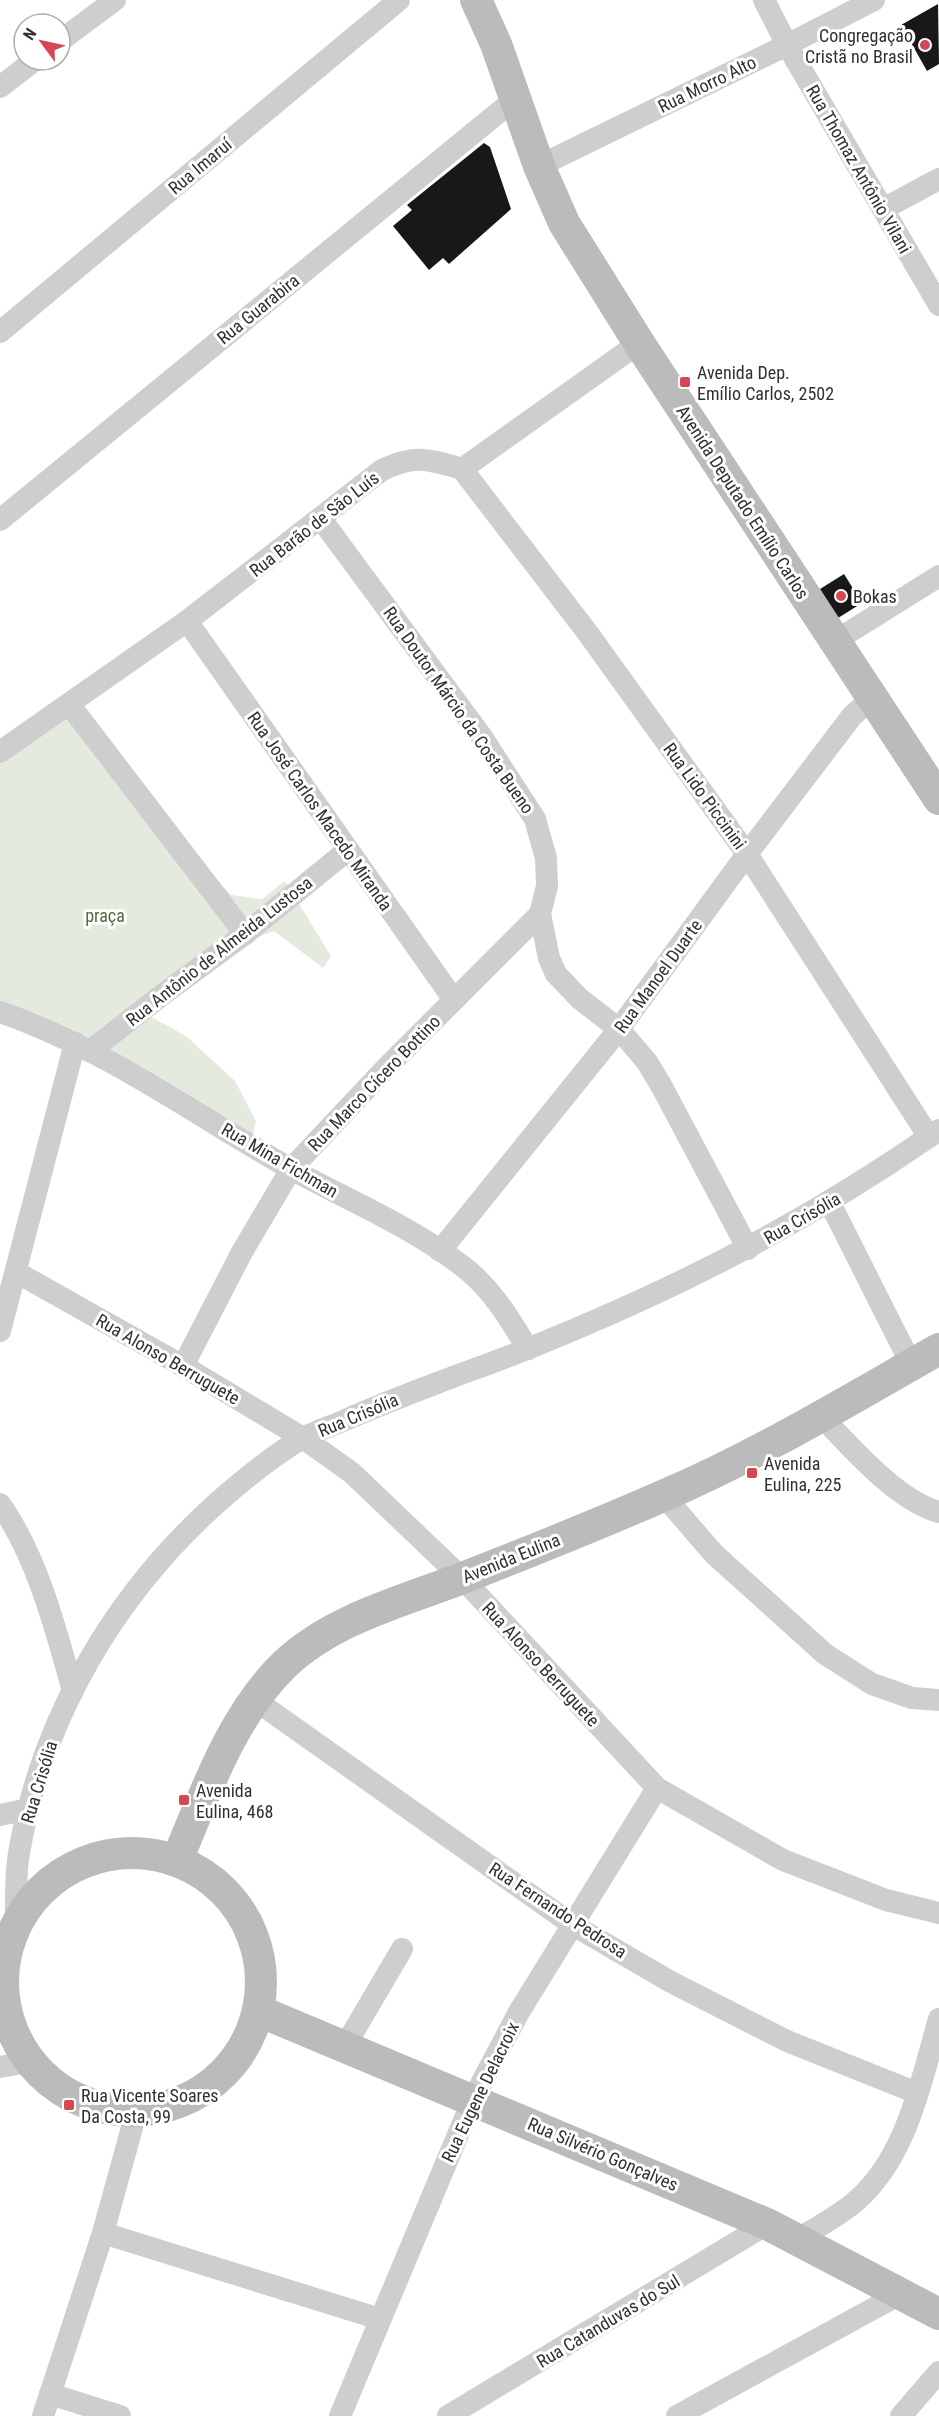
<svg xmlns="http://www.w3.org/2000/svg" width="939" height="2416" font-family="'Roboto Condensed',sans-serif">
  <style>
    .green { fill: #e4eade }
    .building { fill: #181818 }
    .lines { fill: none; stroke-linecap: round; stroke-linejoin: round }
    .street { stroke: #cecece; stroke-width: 22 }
    .secondary { stroke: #bbb; stroke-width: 32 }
    .poi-dot { fill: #d54753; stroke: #fff; stroke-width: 2 }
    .labels { text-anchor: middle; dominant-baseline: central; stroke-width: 6; stroke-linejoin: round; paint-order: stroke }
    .poi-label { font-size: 18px; fill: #313131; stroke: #fff; text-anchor: start }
    .street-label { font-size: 18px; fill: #313131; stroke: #fff }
    .park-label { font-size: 18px; fill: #556942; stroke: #fff }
  </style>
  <rect width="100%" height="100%" fill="#fff"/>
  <polygon class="green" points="57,706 231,895 262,899 285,881 331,956 323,968 274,931 239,944 148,1015 186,1036 235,1081 256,1121 252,1139 0,1012 0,747"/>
  <g class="building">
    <polygon points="938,4 939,64 927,71 901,25"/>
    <polygon points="484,143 490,147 511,209 449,264 443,258 429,270 393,226 412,210 407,205"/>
    <polygon points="844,574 862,603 838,618 820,589"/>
  </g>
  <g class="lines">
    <g class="street">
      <polyline points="764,0 787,45 939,305"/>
      <polyline points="60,41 115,0"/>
      <polyline points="0,87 35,60"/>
      <polyline points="539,166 787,45 874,0"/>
      <polyline points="883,209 939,179"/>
      <polyline points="0,332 399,0"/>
      <polyline points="462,469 587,632 747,854 929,1137"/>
      <polyline points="321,519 482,737 535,819 546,858 547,886 540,914 549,958 556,974 580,999 619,1029 647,1062 662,1087 748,1249"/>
      <polyline points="0,520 515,99"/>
      <polyline points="187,621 454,1000"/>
      <polyline points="835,641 939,576"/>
      <polyline points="69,704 245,934"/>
      <path d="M0,752l187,-131 195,-151c33,-16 46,-11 80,-1l177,-126"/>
      <path d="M0,1012c105,36 195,103 291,157 57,31 119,57 170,96 30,22 48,53 67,84"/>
      <polyline points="90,1051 162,995 245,934 348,850"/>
      <polyline points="830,1203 911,1364"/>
      <polyline points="440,1251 619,1029 747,854 852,716 872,698"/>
      <polyline points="16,1272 183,1366 303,1438 352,1473 462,1578 657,1788 783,1860 886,1900 939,1913"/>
      <polyline points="0,1331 75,1043"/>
      <polyline points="183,1366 242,1252 291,1169 385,1069 540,914"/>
      <path d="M821,1416c30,31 76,85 118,96"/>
      <polyline points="664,1496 714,1554 825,1654 872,1684 912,1698 939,1700"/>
      <path d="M0,1504c37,52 56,126 73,187"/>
      <polyline points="255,1700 573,1925 671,1982 787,2041 917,2093"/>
      <polyline points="0,1815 29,1809"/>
      <path d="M16,1925c0,-24 -1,-48 3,-72 23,-136 97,-260 199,-351 26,-23 53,-45 83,-63 13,-7 28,-12 42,-18 38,-17 76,-31 115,-46 62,-22 122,-47 181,-74 106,-48 205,-105 300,-171"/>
      <polyline points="345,2046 402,1949"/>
      <polyline points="0,2067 28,2062"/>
      <polyline points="103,2233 380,2319"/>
      <path d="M798,2239c19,-12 41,-23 58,-38 51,-44 65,-120 83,-182"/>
      <polyline points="50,2394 120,2416"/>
      <polyline points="43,2416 103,2233 136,2113"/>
      <polyline points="340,2416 473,2099 519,2012 657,1788"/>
      <polyline points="448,2416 767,2224"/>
      <polyline points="677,2416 900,2294"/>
      <polyline points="901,2416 939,2372"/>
    </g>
    <g class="secondary">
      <polyline points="476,0 496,44 539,166 564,223 639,343 939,799"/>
      <circle cx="132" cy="1982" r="129"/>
      <path d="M177,1860c28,-66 55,-145 108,-196 48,-45 115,-62 175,-85 69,-27 137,-54 205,-84 95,-41 184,-95 274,-146"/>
      <polyline points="259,2011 767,2224 939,2314"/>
    </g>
  </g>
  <g class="poi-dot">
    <circle cx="925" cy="45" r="6"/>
    <rect x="679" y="376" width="12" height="12" rx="3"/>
    <circle cx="841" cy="596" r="6"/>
    <rect x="746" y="1467" width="12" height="12" rx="3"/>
    <rect x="178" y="1794" width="12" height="12" rx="3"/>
    <rect x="63" y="2099" width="12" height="12" rx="3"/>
  </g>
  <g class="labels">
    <g class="poi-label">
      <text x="913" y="35" text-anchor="end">Congregação<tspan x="913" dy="21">Cristã no Brasil</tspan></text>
      <text x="697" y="372">Avenida Dep.<tspan x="697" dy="21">Emílio Carlos, 2502</tspan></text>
      <text x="853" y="596">Bokas</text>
      <text x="764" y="1463">Avenida<tspan x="764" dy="21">Eulina, 225</tspan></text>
      <text x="196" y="1790">Avenida<tspan x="196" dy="21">Eulina, 468</tspan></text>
      <text x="81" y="2095">Rua Vicente Soares<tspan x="81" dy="21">Da Costa, 99</tspan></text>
    </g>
    <g class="street-label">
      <text transform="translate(707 84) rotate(-26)">Rua Morro Alto</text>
      <text transform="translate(200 166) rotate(-40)">Rua Imaruí</text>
      <text transform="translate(859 169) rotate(60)">Rua Thomaz Antônio Vilani</text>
      <text transform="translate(258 309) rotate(-39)">Rua Guarabira</text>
      <text transform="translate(743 502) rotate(57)">Avenida Deputado Emílio Carlos</text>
      <text transform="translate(314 524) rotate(-38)">Rua Barão de São Luís</text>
      <text transform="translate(459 710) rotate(55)">Rua Doutor Márcio da Costa Bueno</text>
      <text transform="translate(705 796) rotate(54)">Rua Lido Piccinini</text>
      <text transform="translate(320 811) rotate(55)">Rua José Carlos Macedo Miranda</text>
      <text transform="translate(219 951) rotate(-38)">Rua Antônio de Almeida Lustosa</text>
      <text transform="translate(658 976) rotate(-54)">Rua Manoel Duarte</text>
      <text transform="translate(374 1083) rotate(-46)">Rua Marco Cícero Bottino</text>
      <text transform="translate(280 1160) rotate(30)">Rua Mina Fichman</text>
      <text transform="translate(802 1218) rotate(-30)">Rua Crisólia</text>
      <text transform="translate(168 1359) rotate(30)">Rua Alonso Berruguete</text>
      <text transform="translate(358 1415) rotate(-23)">Rua Crisólia</text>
      <text transform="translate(511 1558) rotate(-22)">Avenida Eulina</text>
      <text transform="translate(541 1664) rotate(47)">Rua Alonso Berruguete</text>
      <text transform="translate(39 1782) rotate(-73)">Rua Crisólia</text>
      <text transform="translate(558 1910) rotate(33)">Rua Fernando Pedrosa</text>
      <text transform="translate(480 2092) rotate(-64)">Rua Eugene Delacroix</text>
      <text transform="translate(603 2154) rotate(23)">Rua Silvério Gonçalves</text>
      <text transform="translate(608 2321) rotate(-31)">Rua Catanduvas do Sul</text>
    </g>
    <g class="park-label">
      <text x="105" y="915">praça</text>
    </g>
  </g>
  <g transform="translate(42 42) rotate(303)"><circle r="28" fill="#ffffff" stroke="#adadad" stroke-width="1.5"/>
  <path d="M0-4.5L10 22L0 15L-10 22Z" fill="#d54753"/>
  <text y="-9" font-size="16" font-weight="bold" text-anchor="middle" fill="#313131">N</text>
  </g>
</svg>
